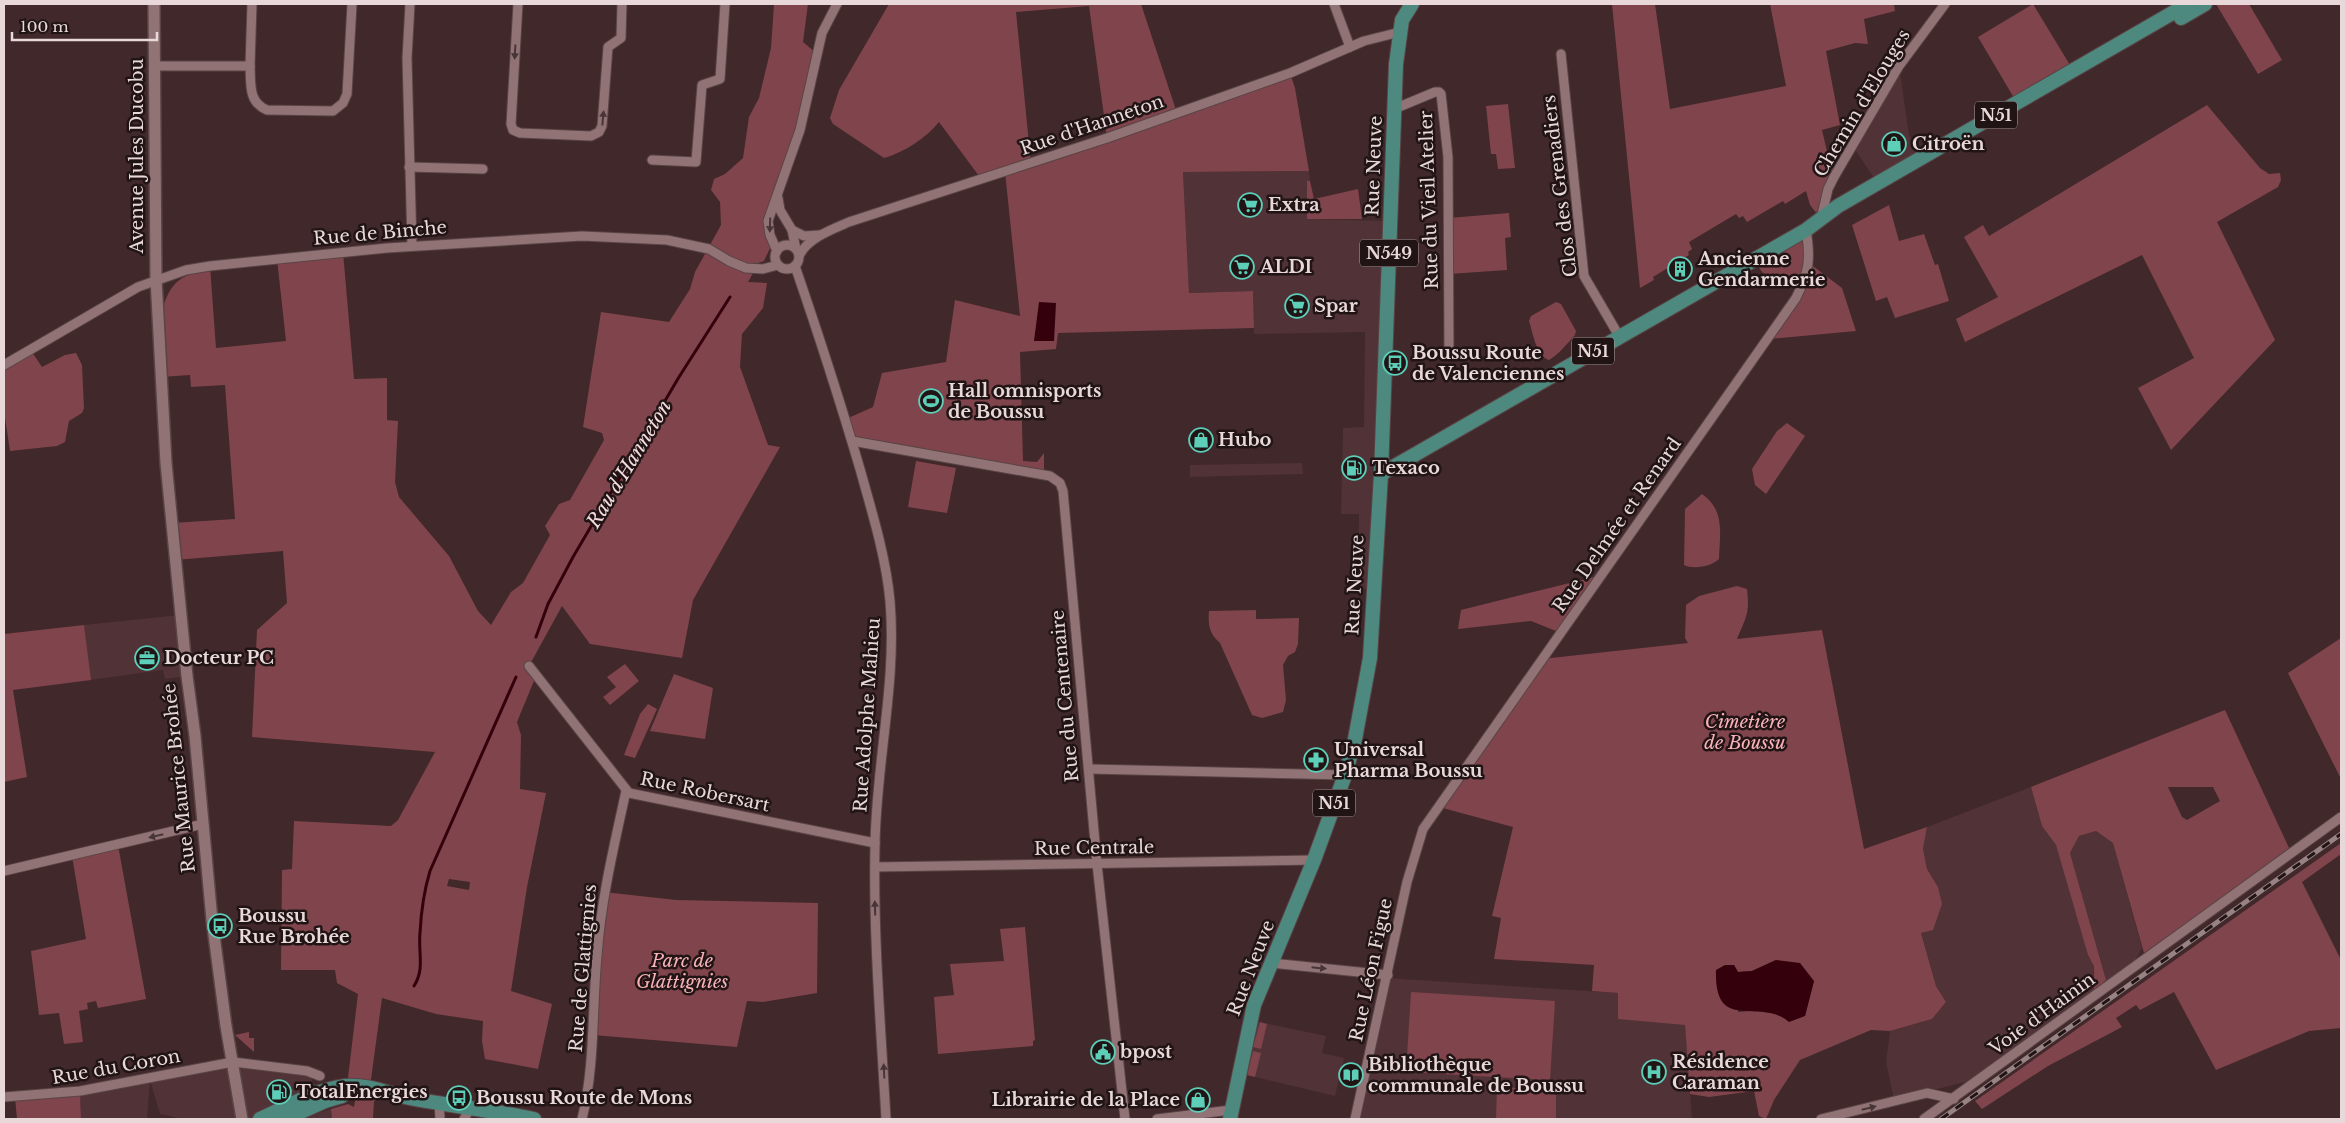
<svg xmlns="http://www.w3.org/2000/svg" width="2345" height="1123" font-family="'Libre Baskerville',serif">
  <style>
    .built { fill: #513236 }
    .green { fill: #80444c; fill-rule: evenodd }
    .water { fill: #34000b }
    .lines { fill: none; stroke-linecap: round; stroke-linejoin: round }
    .stream { stroke: #34000b; stroke-width: 3 }
    .minor-casing { stroke: #594446; stroke-width: 11 }
    .tertiary-casing { stroke: #594446; stroke-width: 14 }
    .primary-casing { stroke: #594446; stroke-width: 16 }
    .minor { stroke: #917375; stroke-width: 9 }
    .tertiary { stroke: #917375; stroke-width: 11 }
    .primary { stroke: #4d897e; stroke-width: 14 }
    .rail-casing { stroke: #978284; stroke-width: 5 }
    .rail { stroke: #201415; stroke-width: 3; stroke-dasharray: 9; stroke-linecap: butt }
    .oneway { fill: #483537 }
    .labels { text-anchor: middle; dominant-baseline: central; stroke-width: 5; stroke-linejoin: round; paint-order: stroke }
    .shield { fill: #201415; stroke: #ad9d9e; stroke-width: 1 }
    .shield-label { font-size: 16px; font-weight: bold; fill: #e9d8d9 }
    .street-label { font-size: 18px; fill: #e9d8d9; stroke: #201415 }
    .poi-label { font-size: 18px; font-weight: bold; fill: #e9d8d9; stroke: #201415; text-anchor: start }
    .park-label { font-size: 18px; font-style: italic; fill: #f9b2b8; stroke: #201415 }
    .water-label { font-size: 19px; font-style: italic; fill: #f4dbdd; stroke: #201415 }
  </style>
  <rect width="100%" height="100%" fill="#41282a"/>
  <g class="built">
    <polygon points="1899,66 1909,135 1922,158 1878,184 1852,145"/>
    <polygon points="1309,171 1310,181 1307,181 1307,219 1390,221 1374,590 1358,589 1359,514 1341,514 1343,428 1364,427 1365,332 1254,334 1253,291 1189,293 1183,172"/>
    <polygon points="1302,463 1303,474 1190,477 1190,465"/>
    <polygon points="180,615 187,676 165,679 163,670 90,680 84,625"/>
    <polygon points="2031,787 2042,826 2056,845 2094,966 2093,987 2106,980 2070,853 2079,836 2096,831 2113,843 2142,948 2131,969 1969,1081 1894,1100 1886,1062 1890,1031 1932,1019 1946,1002 1936,986 1921,933 1938,887 1927,869 1923,849 1927,827"/>
    <polygon points="1387,978 1618,993 1685,1025 1692,1119 1355,1119"/>
    <polygon points="1250,1020 1326,1036 1322,1053 1344,1058 1335,1096 1239,1073"/>
    <polygon points="233,1062 307,1071 314,1084 324,1085 260,1119 183,1119 160,1114 150,1080 147,1119 81,1119 80,1091"/>
    <polygon points="331,1109 332,1119 297,1119"/>
  </g>
  <g class="green">
    <path d="M774,4h34l-5,38 13,11 -12,61 -36,107 3,25 -7,15 -17,6 9,1 -8,14 19,1 -4,25 -21,26 -2,33 28,78 12,2 -87,153 -11,58 -92,-14 -28,-38 -33,60 7,10 -19,46 4,13 -1,54 26,4 -19,94 -16,104 41,13 -14,65 -53,-10 -3,-18 1,-20 -47,-7 -54,-16 -12,89 -23,-1 11,-92 -21,-11 -2,-13h-54l1,-100 10,-1 2,-48 97,5 7,-6 37,-68 -183,-15 5,-107 30,-27 -4,-52 -108,9 -3,-37 63,-4 -10,-134 -34,2 -1,-12 -29,2 -3,-69 5,-1c10,-30 20,-30 47,-41l6,82 70,-7 -9,-82 66,-7 11,127 33,-1v42l11,1 -3,61 4,15 50,59 29,55 13,14 20,-33 12,-9 27,-48 -5,-9 14,-22 11,-4 34,-60 -2,-7 -19,-6 18,-115 68,10 21,-33 5,-17 26,-47 -1,-23 -9,-12 3,-11 11,-5 18,-16 6,-41 10,-19 12,-50zM449,879l21,3 -1,8 -22,-4z"/>
    <path d="M889,4h252l36,109 113,-40 5,15 14,83 -126,1 6,121 64,-2 1,37 -196,5 -2,16 -36,3 3,109 14,1 7,-9v22l-192,-34 -6,-22 27,-12 9,-34 64,-11 9,-62 65,16 -15,-144 -23,8 -43,-58c-13,16 -34,30 -55,36l-51,-34 -3,-6 9,-28zM1089,6l18,132 -76,26 -15,-152z"/>
    <polygon points="1612,4 1655,4 1670,109 1786,86 1770,4 1894,4 1895,11 1864,19 1868,44 1855,43 1826,51 1840,125 1822,130 1829,160 1834,159 1834,177 1821,219 1810,205 1806,191 1785,204 1783,201 1747,222 1743,216 1739,218 1736,214 1689,242 1692,249 1688,252 1689,255 1653,277 1654,280 1640,288"/>
    <polygon points="2033,4 2073,70 2017,103 1978,37"/>
    <polygon points="2216,4 2249,4 2282,60 2258,74"/>
    <polygon points="1508,104 1515,168 1498,169 1496,154 1491,154 1486,106"/>
    <polygon points="2207,105 2260,168 2269,174 2280,173 2281,180 2278,187 2217,222 2275,340 2171,450 2138,388 2194,358 2142,255 1965,342 1956,319 1998,297 1964,237 1983,225 1989,236"/>
    <polygon points="1307,181 1310,181 1314,199 1358,189 1362,219 1307,219"/>
    <polygon points="1889,205 1899,241 1924,234 1935,265 1938,264 1949,301 1895,318 1887,297 1876,301 1852,225"/>
    <polygon points="1509,213 1511,237 1505,238 1507,270 1449,274 1449,218"/>
    <path d="M1806,230l3,33 33,25 14,43 -87,8 31,-51c-24,1 -34,-8 -46,-28z"/>
    <path d="M1556,302l5,2 15,27 -1,4c-7,8 -18,21 -26,25 -13,-4 -16,-27 -20,-39l2,-5z"/>
    <polygon points="30,349 42,367 65,355 76,353 82,365 84,408 82,413 69,421 65,442 57,446 10,451 4,411 4,365"/>
    <polygon points="1787,423 1805,436 1766,494 1755,485 1752,469 1777,431"/>
    <polygon points="916,461 956,468 947,513 908,507"/>
    <path d="M1702,494c23,16 18,39 17,65 -7,7 -25,11 -35,6l1,-56z"/>
    <polygon points="1594,577 1598,580 1561,633 1531,621 1458,629 1461,610"/>
    <path d="M1737,586l10,3c3,25 -1,28 -10,50l85,-9 42,219 63,-22 -4,22 4,20 11,18 4,17 -9,26 -12,3 15,53 10,16 -14,17 -42,12 -19,-1 -71,30 -26,40 -8,19 -7,-3 -5,-25 -45,6 -19,-3 -5,-69 -67,-6v-26l-26,-2 2,-26 -100,-6 7,-41 -9,-2 21,-89 -74,-20 103,-148 146,-16 -3,-5 1,-33 13,-9zM1776,960l38,21 -9,35c-24,1 -44,-7 -67,-4l-4,-47 4,7 14,-1z"/>
    <path d="M1256,610v9l43,-1 -1,26 -3,8 -7,4 -5,9 3,35 -3,12 -21,6 -10,-3 -32,-72c-11,-10 -12,-18 -11,-32z"/>
    <polygon points="84,625 91,680 13,690 27,777 4,782 4,634"/>
    <polygon points="2341,638 2341,779 2288,673"/>
    <polygon points="625,664 639,681 610,705 603,697 616,687 607,677"/>
    <polygon points="674,674 713,688 705,739 650,731"/>
    <polygon points="648,704 657,709 635,758 624,755 640,714"/>
    <path d="M2225,710l65,140 -146,103 -31,-110 -17,-12 -17,5 -9,17 36,127 -12,11v-25l-6,-11 -32,-110 -14,-19 -11,-39zM2168,787h45l7,14 -33,19 -5,-3z"/>
    <polygon points="2341,843 2341,854 2302,882 2341,960 2341,1028 2309,1031 2216,1070 2174,992 2140,1010 2136,1005 2116,1018 2122,1027 2048,1066 1982,1109 1975,1101"/>
    <polygon points="118,845 146,999 98,1008 96,1001 87,1003 88,1009 79,1011 83,1042 64,1044 59,1013 39,1015 31,951 86,939 72,856"/>
    <polygon points="604,892 676,900 818,903 817,993 763,1002 747,1001 737,1047 593,1035"/>
    <polygon points="1025,927 1035,1040 1033,1041 1033,1046 938,1054 934,997 954,995 950,964 1004,961 1000,929"/>
    <polygon points="1411,992 1555,1001 1550,1080 1406,1072"/>
    <polygon points="1260,1022 1267,1024 1261,1049 1253,1047"/>
    <polygon points="249,1032 249,1038 254,1038 254,1052 235,1035"/>
    <polygon points="1253,1051 1261,1053 1255,1077 1247,1075"/>
    <polygon points="1497,1087 1556,1090 1556,1119 1496,1119"/>
    <polygon points="80,1091 81,1119 17,1119 15,1097"/>
    <polygon points="356,1095 385,1096 374,1101 373,1119 332,1119 331,1109 348,1104 354,1107"/>
  </g>
  <g class="water">
    <polygon points="1039,302 1056,303 1054,341 1034,341"/>
    <path d="M1776,960l24,3 14,18 -9,35 -16,6c-30,-26 -75,13 -73,-52l9,-5h9l4,7 14,-1z"/>
  </g>
  <g class="lines">
    <g class="stream">
      <polyline points="536,637 548,604 573,557 679,377 730,297"/>
      <path d="M414,986c11,-17 4,-33 6,-53 1,-20 4,-42 10,-62l86,-194"/>
    </g>
    <g class="minor-casing">
      <g id="minor">
        <polyline points="410,4 407,58 412,246"/>
        <polyline points="518,4 511,124 513,130 520,133 591,136 599,132 602,126 608,47 621,38 622,4"/>
        <polyline points="1334,4 1350,47"/>
        <polyline points="1561,54 1584,276 1619,336"/>
        <path d="M154,66h96c1,18 -2,36 17,44l66,1 10,-8 4,-9 5,-90"/>
        <polyline points="250,66 252,4"/>
        <polyline points="1394,109 1435,92 1439,92 1441,94 1448,157 1449,355"/>
        <polyline points="652,160 696,162 702,85 720,79 725,4"/>
        <polyline points="409,167 483,169"/>
        <polyline points="778,198 780,210 792,230 796,249"/>
        <polyline points="1821,219 1828,189 1834,177 1899,66 1945,4"/>
        <polyline points="792,230 804,236 820,235"/>
        <circle cx="787" cy="257" r="12"/>
        <polyline points="777,251 770,235 768,221 800,130 822,33 837,4"/>
        <path d="M799,256c8,-18 34,-27 50,-34l258,-84 183,-65 74,-32 36,-9"/>
        <path d="M795,266c23,67 45,135 65,203 12,43 26,88 30,132 7,81 -14,163 -15,244 -2,91 6,183 11,274"/>
        <polyline points="4,365 138,287 186,270 210,266 387,248 582,236 667,240 709,249 729,261 746,268 763,269 778,265"/>
        <polyline points="852,441 1050,476 1060,483 1063,491 1097,864 1125,1119"/>
        <polyline points="529,666 629,793 875,843"/>
        <polyline points="1089,769 1345,775"/>
        <polyline points="875,867 1314,860"/>
        <polyline points="4,871 203,824"/>
        <polyline points="1271,963 1388,975"/>
        <polyline points="4,1097 80,1091 233,1062 307,1071 320,1076"/>
        <polyline points="439,1102 440,1119"/>
        <polyline points="464,1119 471,1107"/>
        <path d="M582,1119c13,-53 10,-109 15,-163 4,-56 17,-110 29,-165"/>
        <polyline points="1157,1119 1231,1110"/>
        <path d="M1355,1119l52,-237 16,-53 373,-531c13,-26 15,-39 10,-68"/>
        <polyline points="1821,1119 1927,1093 1954,1099"/>
        <polyline points="1924,1119 2341,817"/>
      </g>
    </g>
    <g class="tertiary-casing">
      <polyline id="tertiary" points="154,4 156,279 166,463 187,676 195,736 212,920 226,1026 242,1119"/>
    </g>
    <g class="primary-casing">
      <g id="primary">
        <polyline points="2181,18 2205,4"/>
        <polyline points="1381,474 1806,230 1838,206 2188,4"/>
        <path d="M260,1119c27,-12 55,-29 85,-33 21,-2 40,6 60,11 43,9 86,13 129,22"/>
        <polyline points="285,1119 325,1101 342,1096"/>
        <polyline points="1230,1119 1254,1005 1314,860 1345,775 1355,739 1370,658 1381,474 1396,64 1402,20 1412,4"/>
      </g>
    </g>
    <use href="#minor" class="minor"/>
    <use href="#tertiary" class="tertiary"/>
    <use href="#primary" class="primary"/>
    <g class="rail-casing">
      <polyline id="rail" points="1941,1119 2341,834"/>
    </g>
    <use href="#rail" class="rail"/>
  </g>
  <defs><path id="oneway-solid" d="M-6-.8H1V-3.2L6.5 0L1 3.2V.8H-6Z" transform="scale(1.25)"/></defs>
  <g class="oneway">
    <use href="#oneway-solid" transform="translate(515 52) rotate(93)"/>
    <use href="#oneway-solid" transform="translate(603 118) rotate(-85)"/>
    <use href="#oneway-solid" transform="translate(770 225) rotate(92)"/>
    <use href="#oneway-solid" transform="translate(156 836) rotate(167)"/>
    <use href="#oneway-solid" transform="translate(875 908) rotate(-92)"/>
    <use href="#oneway-solid" transform="translate(1319 968) rotate(6)"/>
    <use href="#oneway-solid" transform="translate(884 1071) rotate(-93)"/>
    <use href="#oneway-solid" transform="translate(1869 1108) rotate(-14)"/>
  </g>
  <defs>
    <g id="shop-ring" transform="scale(1.25)"><circle r="9.5" fill="#201415" stroke="#5dceb8" stroke-width="1.5"/><path d="M-5-2.5h2.3a2.7 3.5 0 0 1 5.4 0H5L5.5 6h-11ZM-1.5-2.5h3a1.5 2.3 0 0 0-3 0Z" fill="#5dceb8"/></g>
    <g id="supermarket-ring" transform="scale(1.25)"><circle r="9.5" fill="#201415" stroke="#5dceb8" stroke-width="1.5"/><path d="M-6-5.5h2.5l.6 2H6L4.5 2H-2.5L-4.4-4H-6ZM-1.5 3.2a1.3 1.3 0 1 0 .1 0ZM3 3.2a1.3 1.3 0 1 0 .1 0Z" fill="#5dceb8"/></g>
    <g id="building-ring" transform="scale(1.25)"><circle r="9.5" fill="#201415" stroke="#5dceb8" stroke-width="1.5"/><path d="M-4-6H4V6H1V3H-1V6H-4ZM-2.5-4.3h1.7v1.8h-1.7ZM.8-4.3h1.7v1.8H.8ZM-2.5-1h1.7V.8h-1.7ZM.8-1h1.7V.8H.8Z" fill="#5dceb8"/></g>
    <g id="bus-ring" transform="scale(1.25)"><circle r="9.5" fill="#201415" stroke="#5dceb8" stroke-width="1.5"/><path d="M-5-6H5V4H4V6H2V4H-2V6H-4V4H-5ZM-3.5-4V0h7V-4ZM-3.5 1.2v1.5H-2V1.2ZM2 1.2v1.5H3.5V1.2Z" fill="#5dceb8"/></g>
    <g id="stadium-ring" transform="scale(1.25)"><circle r="9.5" fill="#201415" stroke="#5dceb8" stroke-width="1.5"/><path d="M0-5a6.5 5 0 1 0 0 10a6.5 5 0 1 0 0-10ZM-3.5-1.8h7v3.6h-7Z" fill="#5dceb8"/></g>
    <g id="fuel-ring" transform="scale(1.25)"><circle r="9.5" fill="#201415" stroke="#5dceb8" stroke-width="1.5"/><path d="M-5.5-6h7V0h2V4h1.3V-2.5L3-4.5l.8-.8L6-3V5H2.5V1h-1V6h-7ZM-4.2-4.7v3.2H.2V-4.7Z" fill="#5dceb8"/></g>
    <g id="office-ring" transform="scale(1.25)"><circle r="9.5" fill="#201415" stroke="#5dceb8" stroke-width="1.5"/><path d="M-6-3h4V-5.5h4V-3h4V5H-6ZM-1-4.5V-3h2v-1.5ZM-6 0V1H6V0Z" fill="#5dceb8"/></g>
    <g id="pharmacy-ring" transform="scale(1.25)"><circle r="9.5" fill="#201415" stroke="#5dceb8" stroke-width="1.5"/><path d="M-2-6h4v4h4v4h-4v4h-4v-4h-4v-4h4Z" fill="#5dceb8"/></g>
    <g id="civic-ring" transform="scale(1.25)"><circle r="9.5" fill="#201415" stroke="#5dceb8" stroke-width="1.5"/><path d="M-.6-6.5H3V-4.5H.6V-3L4-1V1h2V6H-6V1h2V-1L-.6-3ZM-1.2 2.5V6h2.4V2.5Z" fill="#5dceb8"/></g>
    <g id="hospital-ring" transform="scale(1.25)"><circle r="9.5" fill="#201415" stroke="#5dceb8" stroke-width="1.5"/><path d="M-5-5h3v3.5h4V-5h3V5h-3V1.5h-4V5h-3Z" fill="#5dceb8"/></g>
    <g id="library-ring" transform="scale(1.25)"><circle r="9.5" fill="#201415" stroke="#5dceb8" stroke-width="1.5"/><path d="M-6-4Q-3-5.5-.7-3.5V5Q-3 3-6 4ZM6-4Q3-5.5 .7-3.5V5Q3 3 6 4Z" fill="#5dceb8"/></g>
  </defs>
  <g fill-rule="evenodd">
    <use href="#shop-ring" x="1894" y="144"/>
    <use href="#supermarket-ring" x="1250" y="205"/>
    <use href="#supermarket-ring" x="1242" y="267"/>
    <use href="#building-ring" x="1680" y="269"/>
    <use href="#supermarket-ring" x="1297" y="306"/>
    <use href="#bus-ring" x="1395" y="363"/>
    <use href="#stadium-ring" x="931" y="401"/>
    <use href="#shop-ring" x="1201" y="440"/>
    <use href="#fuel-ring" x="1354" y="468"/>
    <use href="#office-ring" x="147" y="658"/>
    <use href="#pharmacy-ring" x="1316" y="760"/>
    <use href="#bus-ring" x="220" y="926"/>
    <use href="#civic-ring" x="1103" y="1052"/>
    <use href="#hospital-ring" x="1654" y="1072"/>
    <use href="#library-ring" x="1351" y="1075"/>
    <use href="#fuel-ring" x="279" y="1092"/>
    <use href="#bus-ring" x="459" y="1098"/>
    <use href="#shop-ring" x="1198" y="1100"/>
  </g>
  <g class="labels">
    <g class="shield">
      <rect x="1975" y="101.5" width="42" height="27" rx="4"/>
      <rect x="1360" y="239.5" width="58" height="27" rx="4"/>
      <rect x="1572" y="337.5" width="42" height="27" rx="4"/>
      <rect x="1313" y="789.5" width="42" height="27" rx="4"/>
    </g>
    <g class="shield-label">
      <text x="1996" y="115">N51</text>
      <text x="1389" y="253">N549</text>
      <text x="1593" y="351">N51</text>
      <text x="1334" y="803">N51</text>
    </g>
    <g class="street-label">
      <text transform="translate(1862 103) rotate(-59)">Chemin d'Elouges</text>
      <text transform="translate(1092 125) rotate(-19)">Rue d'Hanneton</text>
      <text transform="translate(137 156) rotate(-90)">Avenue Jules Ducobu</text>
      <text transform="translate(1374 166) rotate(-88)">Rue Neuve</text>
      <text transform="translate(1560 186) rotate(-97)">Clos des Grenadiers</text>
      <text transform="translate(1429 200) rotate(-92)">Rue du Vieil Atelier</text>
      <text transform="translate(380 233) rotate(-5)">Rue de Binche</text>
      <text transform="translate(1617 525) rotate(-55)">Rue Delmée et Renard</text>
      <text transform="translate(1355 585) rotate(-87)">Rue Neuve</text>
      <text transform="translate(1065 696) rotate(-95)">Rue du Centenaire</text>
      <text transform="translate(867 715) rotate(-86)">Rue Adolphe Mahieu</text>
      <text transform="translate(179 778) rotate(-96)">Rue Maurice Brohée</text>
      <text transform="translate(705 792) rotate(12)">Rue Robersart</text>
      <text transform="translate(1094 848) rotate(-1)">Rue Centrale</text>
      <text transform="translate(583 968) rotate(-85)">Rue de Glattignies</text>
      <text transform="translate(1251 968) rotate(-69)">Rue Neuve</text>
      <text transform="translate(1371 970) rotate(-78)">Rue Léon Figue</text>
      <text transform="translate(2042 1014) rotate(-36)">Voie d'Hainin</text>
      <text transform="translate(116 1067) rotate(-10)">Rue du Coron</text>
    </g>
    <g class="poi-label">
      <text x="1912" y="144">Citroën</text>
      <text x="1268" y="205">Extra</text>
      <text x="1698" y="259">Ancienne<tspan x="1698" dy="21">Gendarmerie</tspan></text>
      <text x="1260" y="267">ALDI</text>
      <text x="1314" y="306">Spar</text>
      <text x="1412" y="353">Boussu Route<tspan x="1412" dy="21">de Valenciennes</tspan></text>
      <text x="948" y="391">Hall omnisports<tspan x="948" dy="21">de Boussu</tspan></text>
      <text x="1218" y="440">Hubo</text>
      <text x="1372" y="468">Texaco</text>
      <text x="164" y="658">Docteur PC</text>
      <text x="1334" y="750">Universal<tspan x="1334" dy="21">Pharma Boussu</tspan></text>
      <text x="238" y="916">Boussu<tspan x="238" dy="21">Rue Brohée</tspan></text>
      <text x="1120" y="1052">bpost</text>
      <text x="1672" y="1062">Résidence<tspan x="1672" dy="21">Caraman</tspan></text>
      <text x="1368" y="1065">Bibliothèque<tspan x="1368" dy="21">communale de Boussu</tspan></text>
      <text x="296" y="1092">TotalEnergies</text>
      <text x="476" y="1098">Boussu Route de Mons</text>
      <text x="1180" y="1100" text-anchor="end">Librairie de la Place</text>
    </g>
    <g class="park-label">
      <text x="1745" y="722">Cimetière<tspan x="1745" dy="21">de Boussu</tspan></text>
      <text x="682" y="961">Parc de<tspan x="682" dy="21">Glattignies</tspan></text>
    </g>
    <g class="water-label">
      <text transform="translate(629 464) rotate(-59)">Rau d'Hanneton</text>
    </g>
  </g>
  <rect width="2345" height="1123" fill="none" stroke="#e9d8d9" stroke-width="10"/>
  <path d="M12 32v8h145v-8" fill="none" stroke="#e9d8d9" stroke-width="2.5"/>
  <text x="20" y="32" font-size="15" fill="#e9d8d9" stroke="#201415" stroke-width="4" paint-order="stroke">100 m</text>
</svg>
